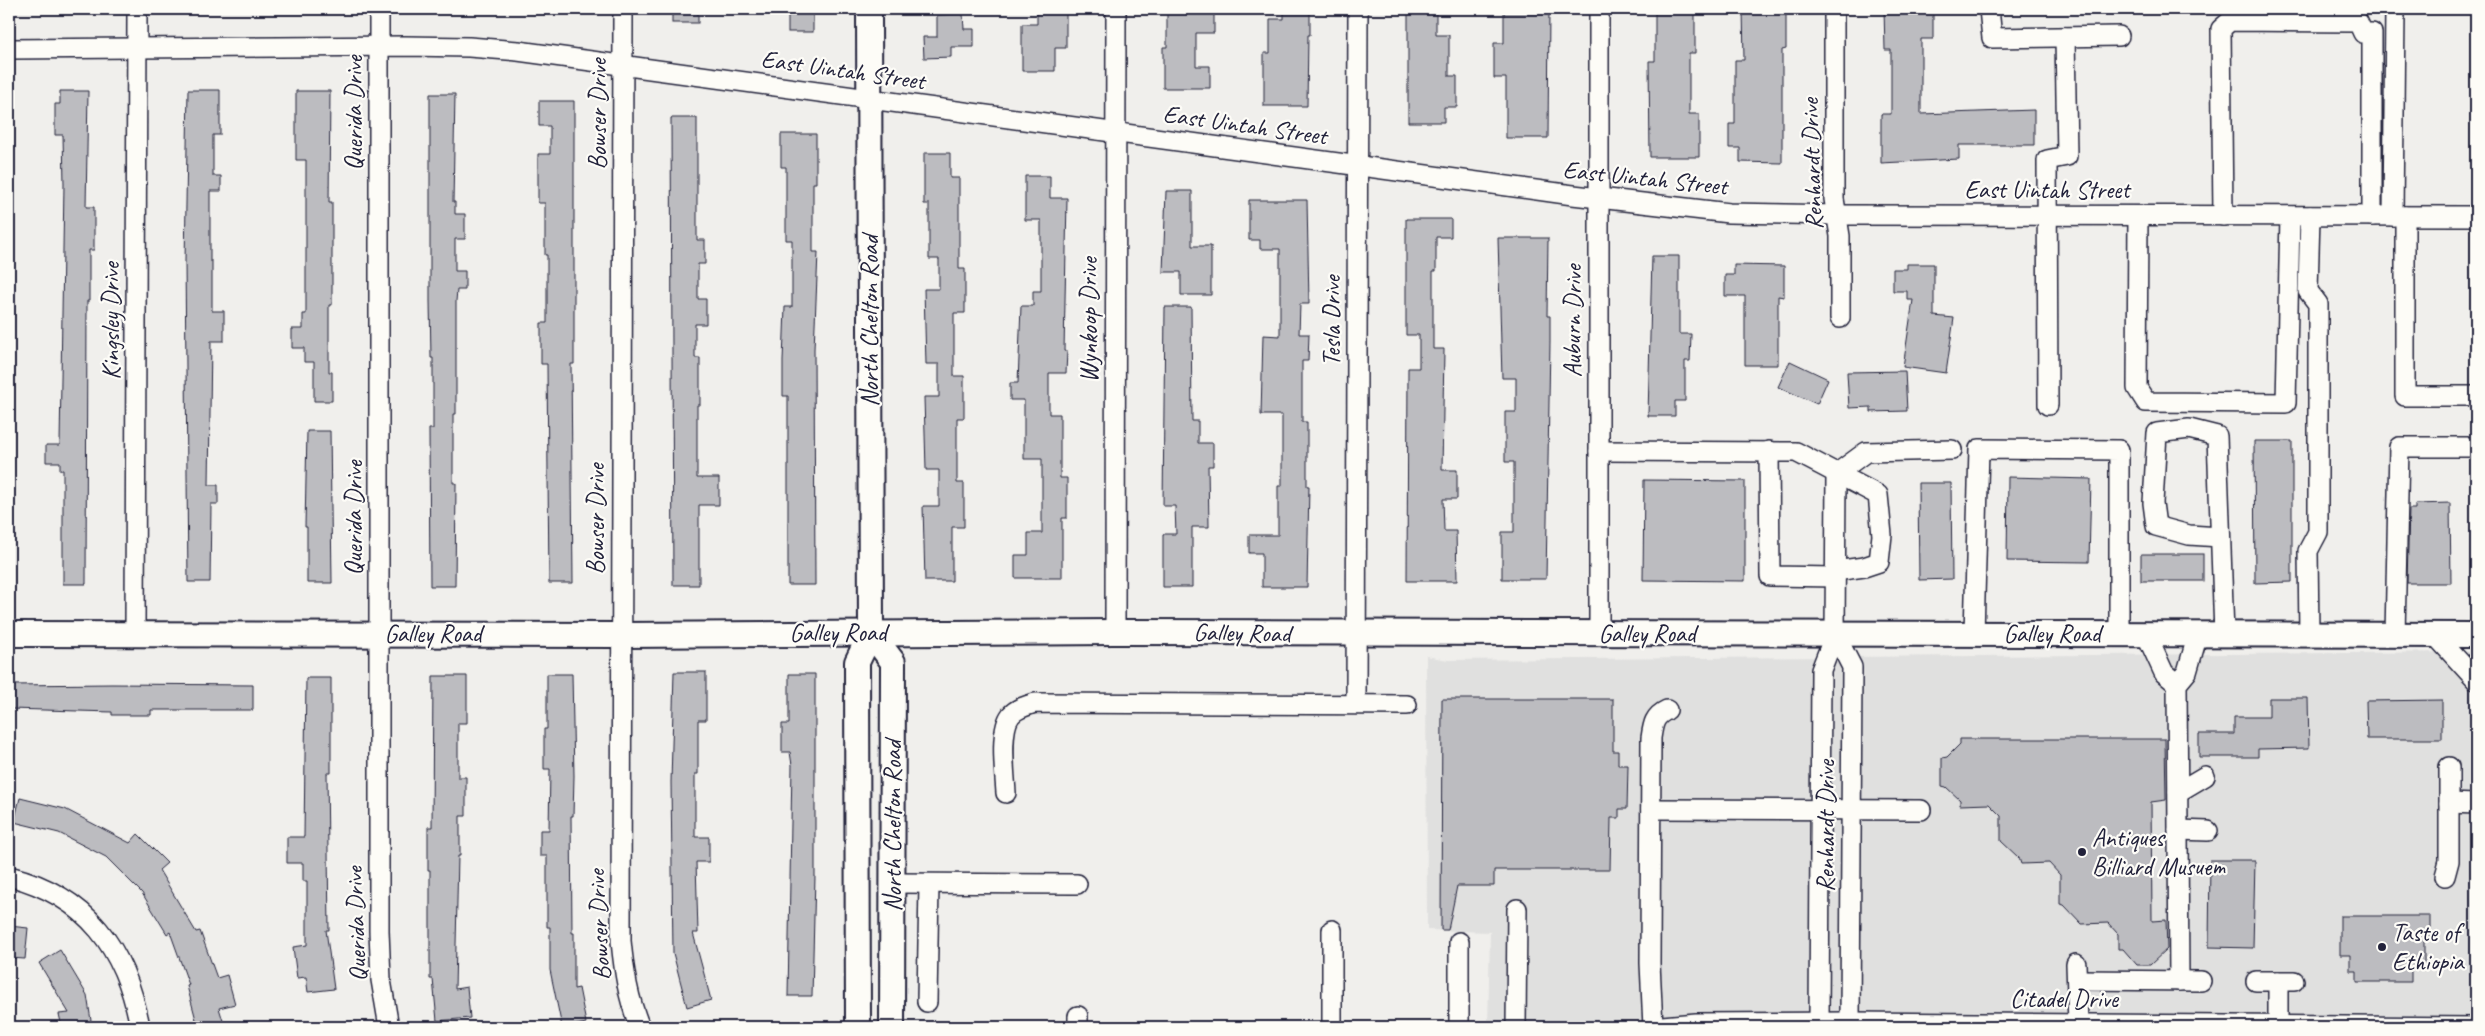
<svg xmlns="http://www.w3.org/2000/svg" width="2485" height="1036" font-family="Caveat,sans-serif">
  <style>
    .built { fill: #e0e0df }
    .building { fill: #bcbcc0; stroke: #22223b }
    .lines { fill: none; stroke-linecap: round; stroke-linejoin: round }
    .minor-casing { stroke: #22223b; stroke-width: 22 }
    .major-casing { stroke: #22223b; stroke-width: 28 }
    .minor { stroke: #fdfcf7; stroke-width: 19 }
    .major { stroke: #fdfcf7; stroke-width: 24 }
    .poi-dot { fill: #22223b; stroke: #fdfcf7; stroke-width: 2 }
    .labels { text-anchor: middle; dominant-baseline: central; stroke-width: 4.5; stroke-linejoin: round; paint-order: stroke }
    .street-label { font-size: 25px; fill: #22223b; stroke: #fdfcf7 }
    .poi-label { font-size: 25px; fill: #22223b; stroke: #fdfcf7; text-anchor: start }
  </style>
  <rect width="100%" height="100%" fill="#f0efec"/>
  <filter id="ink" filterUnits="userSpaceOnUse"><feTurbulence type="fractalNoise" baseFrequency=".02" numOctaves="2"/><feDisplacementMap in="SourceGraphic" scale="10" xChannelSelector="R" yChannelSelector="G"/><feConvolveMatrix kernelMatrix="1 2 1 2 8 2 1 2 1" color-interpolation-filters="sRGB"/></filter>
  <g filter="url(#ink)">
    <polygon class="built" points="2476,652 2476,1027 1488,1027 1490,932 1427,930 1426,656 1448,660"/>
    <g class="building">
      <rect x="672" y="9" width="26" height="14"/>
      <rect x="788" y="9" width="25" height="23"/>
      <polygon points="1037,9 1066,9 1066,48 1055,48 1055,71 1022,71 1022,24 1037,24"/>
      <polygon points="1167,9 1214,10 1214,33 1196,33 1196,66 1210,66 1210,88 1163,88 1163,47 1167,47"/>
      <polygon points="1284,9 1310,9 1310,35 1308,35 1307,106 1264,106 1264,53 1270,53 1270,19 1284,19"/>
      <polygon points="1504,9 1549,9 1548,138 1506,138 1506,78 1494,78 1494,43 1504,43"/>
      <polygon points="1655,9 1695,9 1695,53 1689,53 1689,114 1699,114 1699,157 1650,157 1649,61 1655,61"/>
      <polygon points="1743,9 1786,9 1786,49 1782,50 1782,163 1740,162 1740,148 1729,148 1729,124 1735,124 1735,60 1744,60"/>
      <polygon points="1884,9 1933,9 1933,39 1921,39 1921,114 2034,110 2034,145 1959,145 1959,159 1881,163 1881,114 1891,114 1891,50 1885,50"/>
      <polygon points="1408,11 1436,11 1436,35 1449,35 1449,76 1457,76 1457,107 1444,107 1444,122 1408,122"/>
      <polygon points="963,14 964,29 974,29 974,47 951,47 951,57 924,58 923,37 937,37 937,15"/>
      <polygon points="188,90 220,90 220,135 213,135 213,176 221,176 221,191 210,191 210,261 212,261 212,311 224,311 224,341 211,341 209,485 218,485 218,504 211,504 210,582 188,582 185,261"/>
      <polygon points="60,91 88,91 86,207 94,207 94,250 89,250 89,301 87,301 86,584 63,584 63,470 60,470 60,462 46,462 46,445 60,445 64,184 63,135 55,135 55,104 60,104"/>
      <polygon points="296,91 330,91 329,202 332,202 332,305 329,305 329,372 332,372 332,401 314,401 314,362 304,362 304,348 292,348 292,329 303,329 303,314 306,314 306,160 296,160"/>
      <polygon points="430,94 455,94 453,202 455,202 455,214 465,214 465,239 455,239 455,271 465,271 465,290 457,290 456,301 456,414 453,414 453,483 456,483 455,586 430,586 429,429 433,429 433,358 431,358 430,301"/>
      <polygon points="539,101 574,101 574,364 571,364 573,583 549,583 547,364 541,364 541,323 547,323 547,255 545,255 545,203 538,203 538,154 550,154 550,126 539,126"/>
      <polygon points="671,118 697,118 697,240 705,240 705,264 698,264 698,299 706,299 706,324 695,324 695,358 700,358 700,405 697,405 697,478 719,478 719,505 699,505 699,585 673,585"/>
      <polygon points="781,134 816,134 816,183 813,183 813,252 818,252 814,349 815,585 788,585 788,396 783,396 783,361 785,307 792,307 792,240 786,240 786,167 781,167"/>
      <polygon points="924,153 950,153 950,178 959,178 959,269 965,269 965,313 954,313 954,376 964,376 964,418 957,418 957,483 964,483 964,527 952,527 952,581 925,581 923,506 939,506 939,470 926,470 924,397 939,397 939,364 926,364 924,289 939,289 939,259 929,259 929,204 924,204"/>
      <polygon points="1025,176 1050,176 1050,198 1067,198 1064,351 1067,351 1066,373 1049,373 1049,414 1060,414 1060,478 1067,478 1067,518 1062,518 1062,578 1015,578 1015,555 1028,555 1028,533 1042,533 1042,459 1024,459 1024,400 1010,400 1010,383 1018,383 1021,306 1033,306 1033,291 1041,291 1041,220 1025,220"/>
      <polygon points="1166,191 1192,191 1192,246 1211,246 1211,295 1181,295 1181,272 1163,272"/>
      <polygon points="1249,200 1307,200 1309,304 1300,304 1299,334 1309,334 1308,361 1302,361 1302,422 1307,422 1307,486 1309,486 1307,587 1262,587 1262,553 1249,553 1249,535 1278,535 1278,486 1282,486 1282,415 1261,415 1263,335 1280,336 1280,249 1260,249 1260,240 1249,240"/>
      <polygon points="1406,219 1451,219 1451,237 1436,237 1436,271 1433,271 1433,349 1444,349 1442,470 1457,470 1457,499 1443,499 1444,531 1456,531 1457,581 1407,581 1408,368 1419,368 1419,335 1406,335"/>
      <polygon points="1498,238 1548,238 1547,316 1550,316 1550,342 1546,579 1502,579 1502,532 1514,532 1514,462 1505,462 1505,412 1516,412 1516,378 1502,378"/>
      <polygon points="1652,256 1679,256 1679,334 1691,334 1690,361 1685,361 1685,401 1675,401 1675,416 1648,416"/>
      <polygon points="1907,264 1934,264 1934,316 1954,318 1946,373 1903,367 1913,300 1907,300 1907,291 1893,291 1893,269 1907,269"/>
      <polygon points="1734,265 1784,266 1784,297 1778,296 1778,365 1745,365 1745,296 1725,296 1725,275 1734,275"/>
      <polygon points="1165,307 1191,307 1192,421 1198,421 1198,443 1213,443 1213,466 1208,466 1209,527 1192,527 1192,587 1163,587 1163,534 1176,534 1175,506 1163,506"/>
      <polygon points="1790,361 1828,379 1817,404 1778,387"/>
      <polygon points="1905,371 1907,411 1871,412 1871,407 1849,408 1847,372"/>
      <polygon points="307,431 330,431 332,583 307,583 307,527 305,527"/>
      <polygon points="2254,441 2292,441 2292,582 2255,583"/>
      <polygon points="2008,477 2091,479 2089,562 2007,561"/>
      <polygon points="1644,480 1745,481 1745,581 1643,580"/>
      <polygon points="1918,483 1951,483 1952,579 1919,580"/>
      <polygon points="2450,503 2451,583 2407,583 2409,509 2415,509 2415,504"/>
      <rect x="2141" y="554" width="62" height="27"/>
      <polygon points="674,672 706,672 706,720 698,720 698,774 695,774 695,837 709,837 709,862 696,862 698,933 693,933 711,1000 687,1007 673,953 671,782"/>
      <polygon points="547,674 572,674 574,776 573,816 571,816 572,933 574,933 574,989 579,988 586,1023 567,1027 562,1027 550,970 550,927 547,927 547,856 540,856 540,830 549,830 550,769 544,769 544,729 547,729"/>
      <polygon points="789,674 815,674 815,876 812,996 788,996 792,765 790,752 782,752 782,724 789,724"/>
      <polygon points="433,676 467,676 467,723 458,723 458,777 466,777 466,816 460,816 460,856 458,856 455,989 467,987 470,1018 437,1021 433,979 430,979 430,870 428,870 428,827 432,827"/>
      <polygon points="306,678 331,678 331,773 327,773 329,930 326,930 334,989 308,992 306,977 297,978 293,947 307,945 307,881 303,881 303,863 287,863 287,837 304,837"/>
      <polygon points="112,684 253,685 253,710 151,710 151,715 112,715 112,712 10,709 10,685"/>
      <polygon points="2269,698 2308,698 2309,748 2258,749 2258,757 2199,757 2199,734 2234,734 2234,717 2269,717"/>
      <polygon points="1442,699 1613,699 1613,751 1618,751 1618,765 1628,765 1627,809 1619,809 1619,818 1611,818 1610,870 1494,870 1494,886 1457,886 1448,930 1441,930"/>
      <polygon points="2442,700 2442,739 2367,739 2366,701"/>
      <polygon points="1960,739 2165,739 2166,800 2151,802 2152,921 2166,920 2167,949 2150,965 2137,965 2123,949 2118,949 2118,934 2108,923 2082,924 2064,905 2060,904 2060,875 2049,863 2021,864 2019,858 2001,841 2001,816 1989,804 1960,805 1960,800 1946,787 1942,786 1942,758 1947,757 1960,744"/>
      <polygon points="20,798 65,809 130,843 138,834 167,863 159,870 196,932 200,931 217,978 227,975 235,1004 219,1008 224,1024 198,1027 187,986 189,985 170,932 167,934 142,893 106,857 59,833 14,822"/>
      <polygon points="2210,860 2255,860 2253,948 2209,947"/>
      <polygon points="2340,916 2430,916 2430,939 2424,939 2424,968 2411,968 2411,982 2357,982 2357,971 2350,971 2350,955 2340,955"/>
      <polygon points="9,926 28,928 25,959 9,958"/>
      <polygon points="60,950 87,995 92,1027 62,1027 59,1014 69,1013 39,963"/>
    </g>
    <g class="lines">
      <g class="minor-casing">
        <g id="minor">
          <polyline points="379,9 379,931 381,980 389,1027"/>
          <path d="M623,9l-2,932c3,30 7,58 19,86"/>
          <polyline points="1834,9 1834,199 1840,236 1840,318"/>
          <polyline points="1989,9 1992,38 2119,36"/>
          <polyline points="9,49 405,46 469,47 518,51 1573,195 1729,213 1837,215 2476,216"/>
          <polyline points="2138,216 2137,388 2146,402 2286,403 2290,216"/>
          <polyline points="2223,216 2221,29 2230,21 2358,22 2363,33 2372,33 2372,216"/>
          <polyline points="2393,216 2395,9"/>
          <polyline points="2405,216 2405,396 2476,396"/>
          <polyline points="2048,405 2047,160 2067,156 2065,37"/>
          <polyline points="1599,451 1796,452 1878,495 1882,535 1879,562 1864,567 1835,571"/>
          <polyline points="1769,451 1770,576 1835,577"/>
          <polyline points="1836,474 1866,452 1952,450"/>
          <polyline points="2220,537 2189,535 2156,526 2153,503 2157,433 2189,429 2217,436 2224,634"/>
          <polyline points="1115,632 1116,9"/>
          <polyline points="135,634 137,9"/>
          <polyline points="1599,634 1599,9"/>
          <polyline points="1835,634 1852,667 1850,1022"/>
          <polyline points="1974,634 1979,449 2119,450 2119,634"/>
          <polyline points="2146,634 2164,673 2177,684"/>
          <polyline points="2309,634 2308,551 2318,532 2318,304 2308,291 2310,216"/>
          <polyline points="2395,635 2399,447 2476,447"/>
          <polyline points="2435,635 2476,680"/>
          <polyline points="1356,704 1358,9"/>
          <polyline points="2178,792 2205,776"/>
          <path d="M1006,793c-1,-19 -7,-63 5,-78 6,-7 15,-9 24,-12l372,2"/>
          <polyline points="2449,803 2476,804"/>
          <polyline points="1651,809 1921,810"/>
          <polyline points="2178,830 2208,831"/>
          <path d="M9,876c79,20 117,74 131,151"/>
          <polyline points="2445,876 2449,861 2449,767"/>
          <polyline points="893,883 1077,884"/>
          <polyline points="1332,930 1332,1027"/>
          <polyline points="2076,964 2078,1024"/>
          <polyline points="2077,980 2201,981"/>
          <polyline points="2179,981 2177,684 2187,672 2198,634"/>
          <polyline points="2256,981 2294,981"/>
          <polyline points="927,1002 929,884"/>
          <polyline points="1819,1023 1821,670 1835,634 1836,474"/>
          <polyline points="1078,1027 1078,1016"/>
          <polyline points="1459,1027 1459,942"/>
          <polyline points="1516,1027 1517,909"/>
          <polyline points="1651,1027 1696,1023 1850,1022 2476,1027"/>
          <path d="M1653,1027l-3,-64 1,-225c2,-14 3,-22 16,-28"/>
          <polyline points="2278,1027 2278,981"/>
        </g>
      </g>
      <g class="major-casing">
        <g id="major">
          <polyline points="871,633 893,662 892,1027"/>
          <polyline points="9,634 621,635 1115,632 2476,635"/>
          <polyline points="858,1027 857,662 871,633 869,9"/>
        </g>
      </g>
      <use href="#minor" class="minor"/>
      <use href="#major" class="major"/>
    </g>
  </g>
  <g class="poi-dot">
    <circle cx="2082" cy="852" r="5"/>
    <circle cx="2382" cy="947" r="5"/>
  </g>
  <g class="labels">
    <g class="street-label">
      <text transform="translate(843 70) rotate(8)">East Uintah Street</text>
      <text transform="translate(354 113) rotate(-90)">Querida Drive</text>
      <text transform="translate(598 114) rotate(-90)">Bowser Drive</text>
      <text transform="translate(1245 125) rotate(8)">East Uintah Street</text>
      <text transform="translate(1812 164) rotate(-92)">Renhardt Drive</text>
      <text transform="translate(1645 178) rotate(6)">East Uintah Street</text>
      <text x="2047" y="190">East Uintah Street</text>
      <text transform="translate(1089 320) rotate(-90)">Wynkoop Drive</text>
      <text transform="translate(111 321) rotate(-90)">Kingsley Drive</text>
      <text transform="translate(870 321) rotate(-90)">North Chelton Road</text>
      <text transform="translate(1332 321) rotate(-90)">Tesla Drive</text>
      <text transform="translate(1573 321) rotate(-90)">Auburn Drive</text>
      <text transform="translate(354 518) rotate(-90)">Querida Drive</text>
      <text transform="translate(596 519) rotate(-90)">Bowser Drive</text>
      <text x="838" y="633">Galley Road</text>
      <text transform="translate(1242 633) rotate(1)">Galley Road</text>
      <text x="433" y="634">Galley Road</text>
      <text x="1647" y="634">Galley Road</text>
      <text x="2052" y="634">Galley Road</text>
      <text transform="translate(893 826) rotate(-90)">North Chelton Road</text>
      <text transform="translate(1826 826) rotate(-90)">Renhardt Drive</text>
      <text transform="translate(356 924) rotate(-92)">Querida Drive</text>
      <text transform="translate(599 925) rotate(-93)">Bowser Drive</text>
      <text x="2064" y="999">Citadel Drive</text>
    </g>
    <g class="poi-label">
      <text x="2092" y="838">Antiques<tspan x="2092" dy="29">Billiard Musuem</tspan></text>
      <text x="2392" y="933">Taste of<tspan x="2392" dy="29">Ethiopia</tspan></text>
    </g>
  </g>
  <rect width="2485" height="1036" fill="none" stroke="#fdfcf7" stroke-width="30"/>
  <rect x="15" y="15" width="2455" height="1006" fill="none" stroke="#22223b" stroke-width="2" filter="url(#ink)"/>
</svg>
